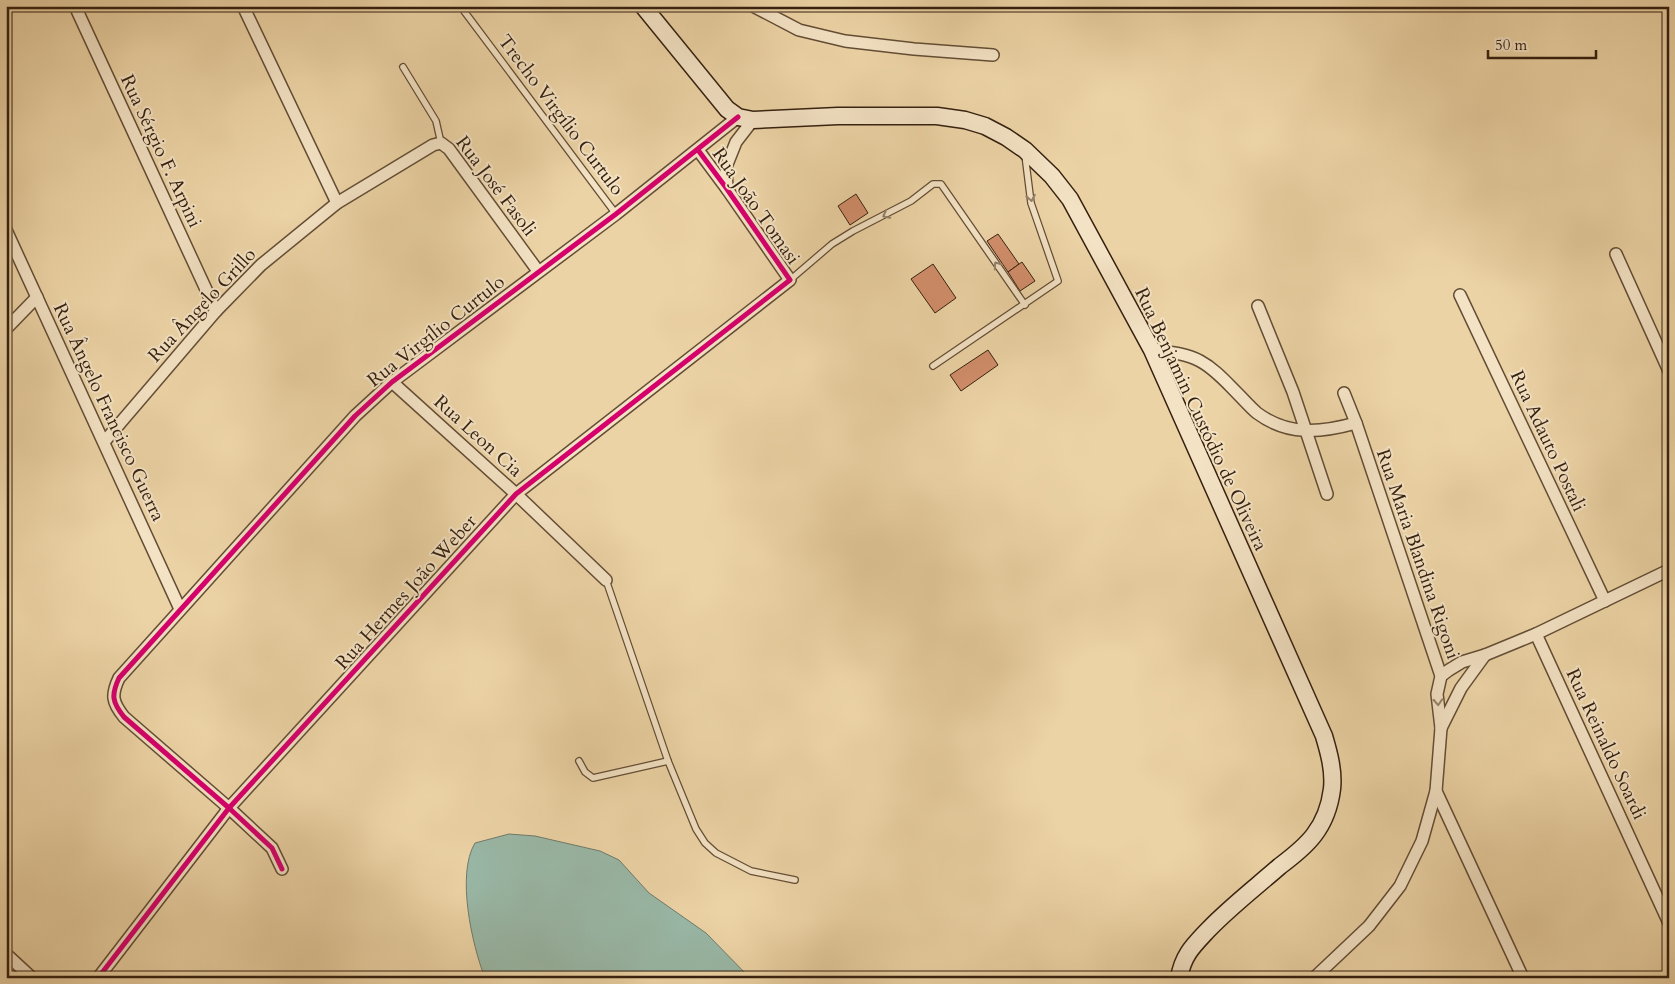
<svg xmlns="http://www.w3.org/2000/svg" width="1675" height="984" font-family="Cardo,serif">
  <style>
    .water { fill: #99b8a7; stroke: #717b6b }
    .building { fill: #d28e6b; stroke: #352010 }
    .lines { fill: none; stroke-linecap: round; stroke-linejoin: round }
    .service-casing { stroke: #634d35; stroke-width: 8 }
    .minor-casing { stroke: #634d35; stroke-width: 14 }
    .secondary-casing { stroke: #352010; stroke-width: 19 }
    .service { stroke: #f3e2c4; stroke-width: 5.5 }
    .minor { stroke: #f3e2c4; stroke-width: 11 }
    .secondary { stroke: #f3e2c4; stroke-width: 16 }
    .cycleway-casing { stroke: #f3e2c4; stroke-width: 8 }
    .cycleway { stroke: #d6006c; stroke-width: 5 }
    .oneway { stroke: #94816a }
    .labels { text-anchor: middle; dominant-baseline: central; stroke-width: 4; stroke-linejoin: round; paint-order: stroke }
    .street-label { font-size: 19px; fill: #352010; stroke: #f3e2c4 }
  </style>
  <rect width="100%" height="100%" fill="#ecd3a5"/>
  <filter id="stains"><feTurbulence type="fractalNoise" baseFrequency=".004" numOctaves="4"/><feColorMatrix values="0 0 0 0 .2 0 0 0 0 .09 0 0 0 0 .02 0 0 0 .5 -.17"/></filter>
  <radialGradient id="worn" r=".72"><stop offset=".6" stop-color="#630" stop-opacity="0"/><stop offset="1" stop-color="#630" stop-opacity=".3"/></radialGradient>
  <path class="water" d="M509,834l26,2 65,15 19,9 30,33 57,40 44,45h-265c-13,-33 -29,-104 -10,-135z"/>
  <g class="building">
    <polygon points="856,194 868,213 850,225 838,206"/>
    <polygon points="998,234 1019,264 1008,272 987,241"/>
    <polygon points="1022,262 1035,281 1020,291 1008,272"/>
    <polygon points="933,264 956,298 935,313 911,279"/>
    <polygon points="988,350 998,365 961,391 950,375"/>
  </g>
  <g class="lines">
    <g class="service-casing">
      <g id="service">
        <polyline points="464,11 616,214"/>
        <polyline points="403,67 436,121 441,143"/>
        <polyline points="790,280 832,244 853,231 911,201 933,184 941,184 1025,305"/>
        <polyline points="933,366 1058,281 1031,203 1025,155"/>
        <polyline points="606,580 668,761 696,829 705,843 716,853 751,871 795,880"/>
        <polyline points="579,761 585,772 593,778 668,761"/>
      </g>
    </g>
    <g class="minor-casing">
      <g id="minor">
        <polyline points="75,6 216,311"/>
        <polyline points="243,6 337,203"/>
        <polyline points="753,6 799,30 845,41 914,49 993,55"/>
        <polyline points="727,189 726,167 736,142 753,120"/>
        <polyline points="6,230 180,609"/>
        <polyline points="1616,254 1669,371"/>
        <polyline points="1460,295 1605,601"/>
        <polyline points="1258,306 1293,392 1327,494"/>
        <polyline points="6,329 37,297"/>
        <path d="M1152,350c16,2 33,3 48,11 15,8 26,21 38,33 6,6 12,13 19,19 31,23 63,20 99,10"/>
        <polyline points="392,382 516,494 606,580"/>
        <polyline points="104,442 216,311 261,265 337,203 433,145 441,143 449,149 538,271"/>
        <polyline points="1536,634 1669,923"/>
        <polyline points="1441,676 1449,670 1462,662 1485,655 1536,634 1669,570"/>
        <polyline points="1441,728 1461,688 1485,655"/>
        <polyline points="1436,791 1523,978"/>
        <path d="M282,869l-10,-21 -43,-40 -105,-91c-12,-15 -13,-22 -5,-39l236,-262 37,-34 224,-168 122,-97"/>
        <polyline points="6,954 32,978"/>
        <polyline points="98,978 229,808 516,494 790,280 727,189 698,150"/>
        <polyline points="1314,978 1369,926 1400,886 1422,841 1436,791 1441,728 1437,694 1441,676 1356,423 1344,393"/>
      </g>
    </g>
    <g class="secondary-casing">
      <path id="secondary" d="M643,6l84,103 11,8 15,3 85,-4h99l28,4 20,6 21,11 19,13 27,26 18,23 82,151 172,386c5,17 10,35 8,53 -2,16 -8,33 -18,46 -9,12 -22,22 -34,31 -24,21 -50,41 -72,64 -15,16 -25,25 -29,48"/>
    </g>
    <use href="#service" class="service"/>
    <use href="#minor" class="minor"/>
    <use href="#secondary" class="secondary"/>
    <g class="cycleway-casing">
      <g id="cycleway">
        <path d="M282,869l-10,-21 -43,-40 -105,-91c-12,-15 -13,-22 -5,-39l236,-262 37,-34 224,-168 122,-97"/>
        <polyline points="98,978 229,808 516,494 790,280 727,189 698,150"/>
      </g>
    </g>
    <use href="#cycleway" class="cycleway"/>
  </g>
  <defs><path id="oneway-chevron" d="M-2-3.5L2.5 0L-2 3.5" fill="none" stroke-width="1.6" stroke-linecap="round" stroke-linejoin="round" transform="scale(1.25)"/></defs>
  <g class="oneway">
    <use href="#oneway-chevron" transform="translate(1031 198) rotate(80)"/>
    <use href="#oneway-chevron" transform="translate(886 215) rotate(152)"/>
    <use href="#oneway-chevron" transform="translate(997 265) rotate(-125)"/>
    <use href="#oneway-chevron" transform="translate(1438 702) rotate(87)"/>
  </g>
  <g class="labels">
    <g class="street-label">
      <text transform="translate(561 115) rotate(53)">Trecho Virgílio Curtulo</text>
      <text transform="translate(161 151) rotate(65)">Rua Sérgio F. Arpini</text>
      <text transform="translate(496 186) rotate(53)">Rua José Fasoli</text>
      <text transform="translate(756 206) rotate(55)">Rua João Tomasi</text>
      <text transform="translate(202 305) rotate(-47)">Rua Ângelo Grillo</text>
      <text transform="translate(436 331) rotate(-38)">Rua Virgílio Curtulo</text>
      <text transform="translate(109 412) rotate(65)">Rua Ângelo Francisco Guerra</text>
      <text transform="translate(1201 419) rotate(65)">Rua Benjamin Custódio de Oliveira</text>
      <text transform="translate(478 436) rotate(42)">Rua Leon Cia</text>
      <text transform="translate(1548 441) rotate(65)">Rua Adauto Postali</text>
      <text transform="translate(1418 554) rotate(71)">Rua Maria Blandina Rigoni</text>
      <text transform="translate(406 592) rotate(-48)">Rua Hermes João Weber</text>
      <text transform="translate(1606 744) rotate(65)">Rua Reinaldo Soardi</text>
    </g>
  </g>
  <rect width="1675" height="984" fill="none" stroke="#ecd3a5" stroke-width="25"/>
  <rect x="8" y="8" width="1660" height="969" fill="none" stroke="#352010" stroke-width="2.5"/>
  <rect x="12" y="12" width="1650" height="959" fill="none" stroke="#352010"/>
  <path d="M1488 50v8h108v-8" fill="none" stroke="#352010" stroke-width="2.5"/>
  <text x="1495" y="50" font-size="15" fill="#352010" stroke="#f3e2c4" stroke-width="4" paint-order="stroke">50 m</text>
  <rect width="100%" height="100%" filter="url(#stains)"/>
  <rect width="100%" height="100%" fill="url(#worn)"/>
</svg>
